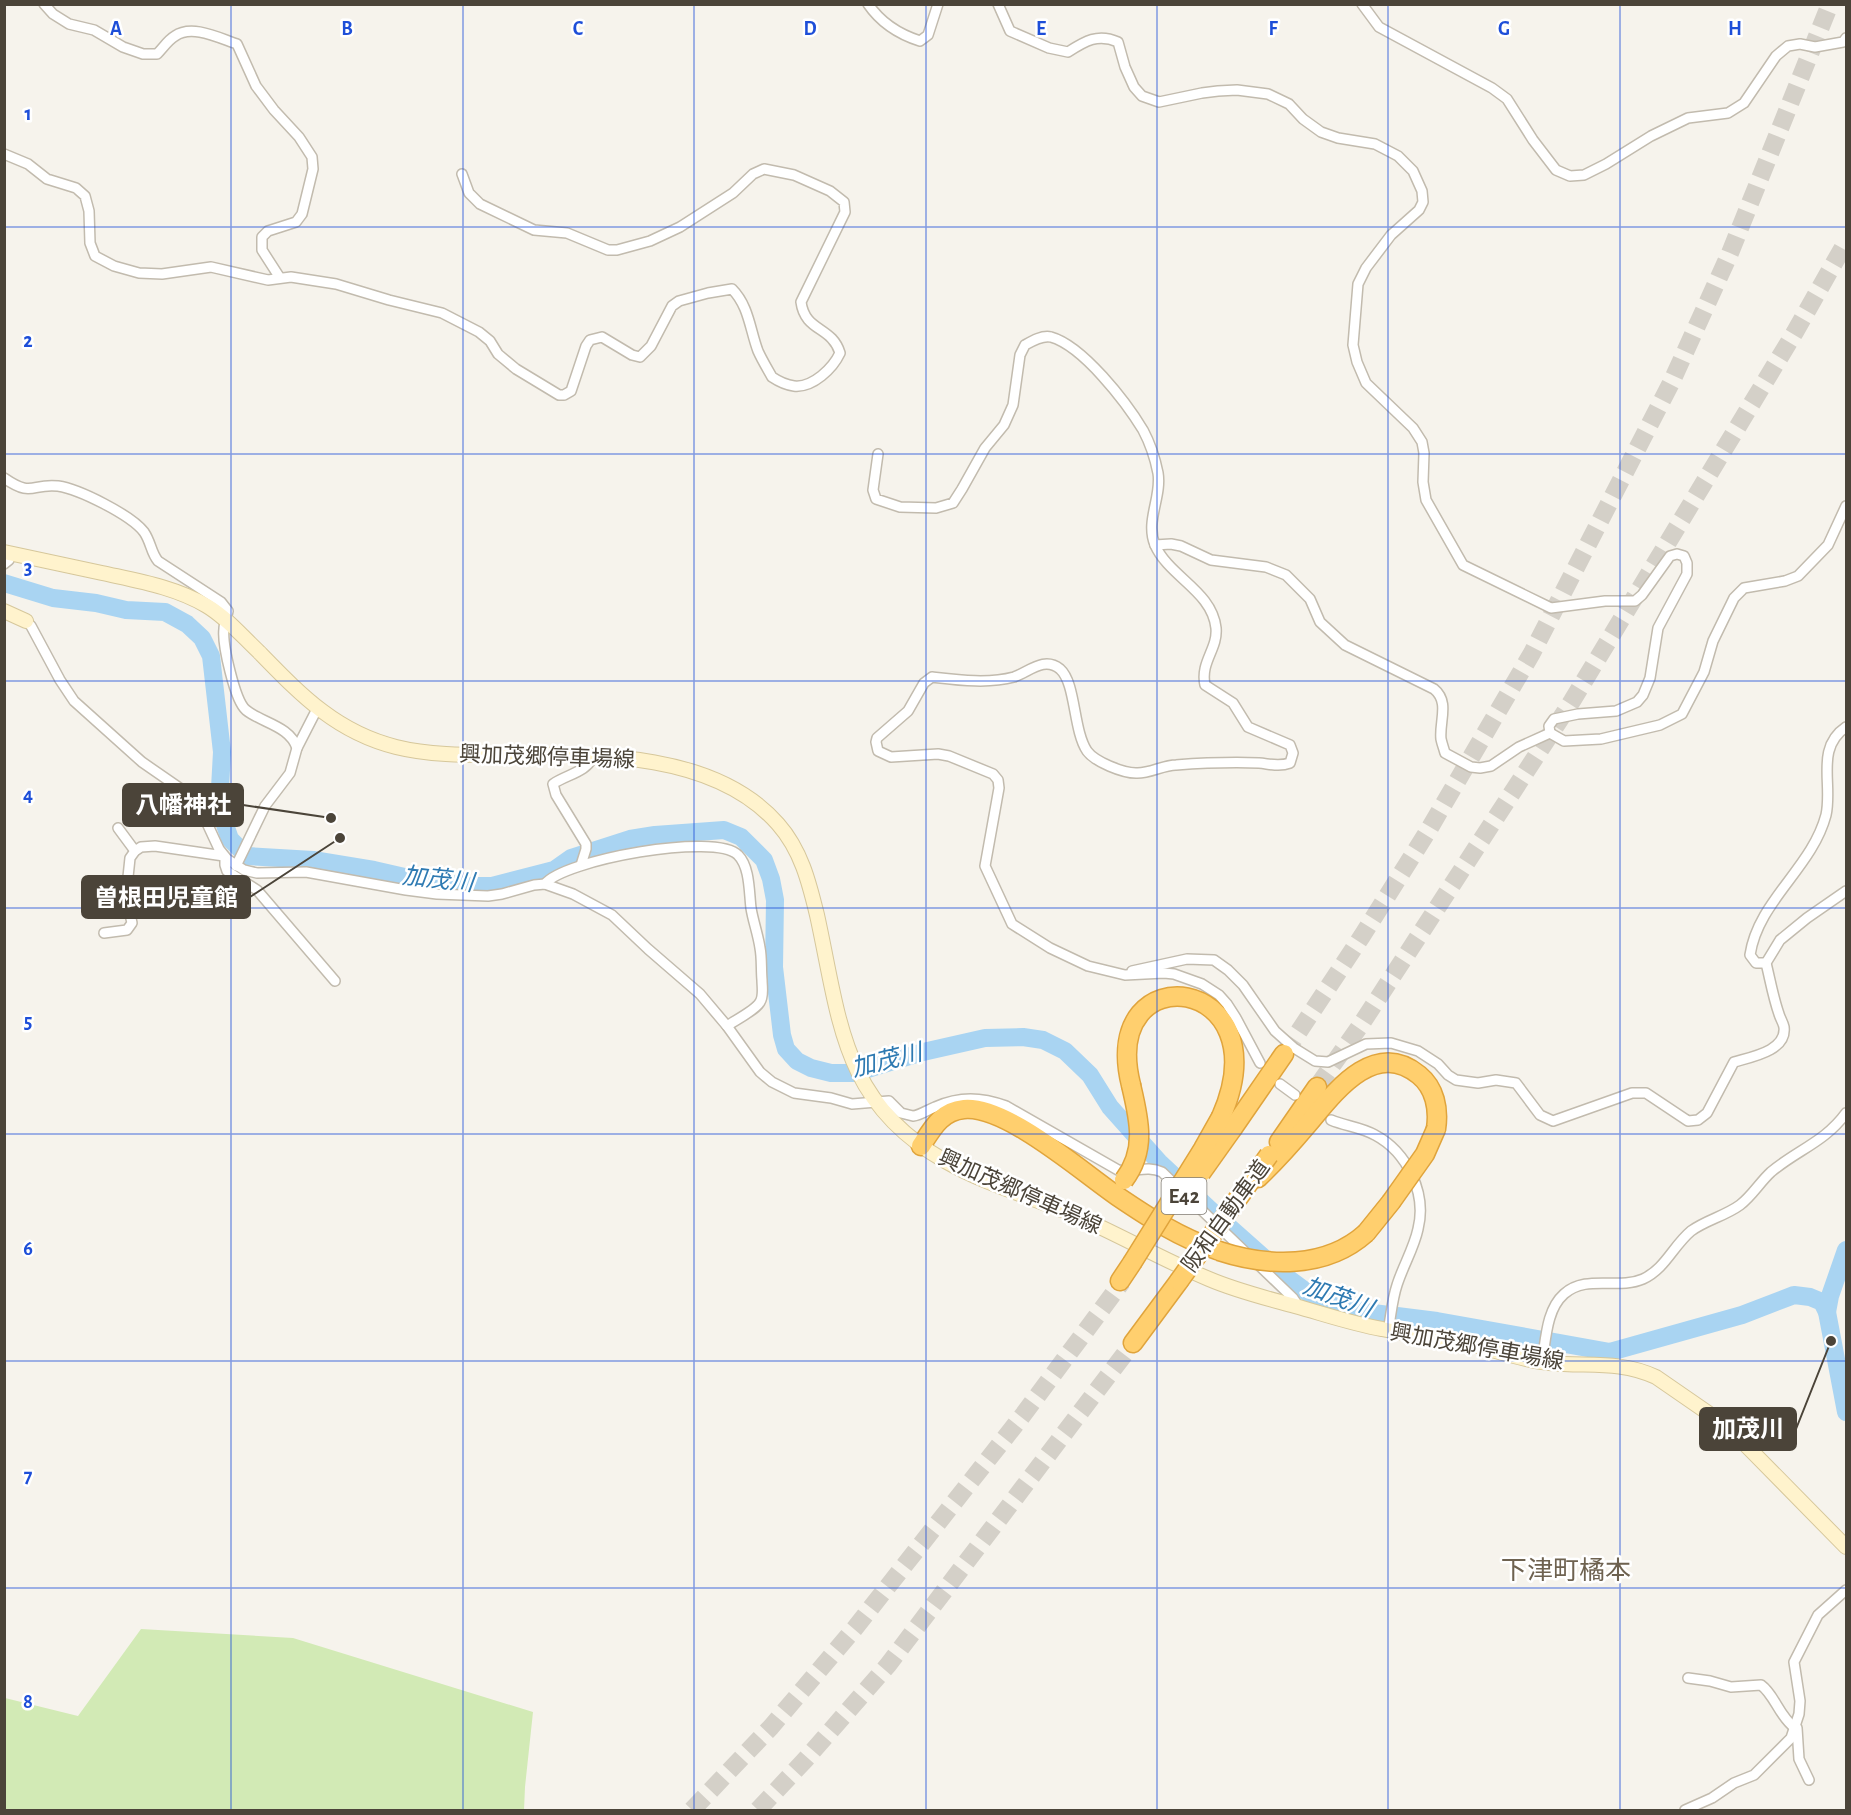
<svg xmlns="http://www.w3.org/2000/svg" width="1851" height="1815" font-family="'Alegreya Sans','Noto Sans JP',sans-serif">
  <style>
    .green { fill: #d2eab5 }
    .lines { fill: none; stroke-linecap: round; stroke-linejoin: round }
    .river { stroke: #a9d4f2; stroke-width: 18 }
    .highway-tunnel { stroke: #d4d0c8; stroke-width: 18; stroke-dasharray: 18 9; stroke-linecap: butt }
    .street-casing { stroke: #c2bbae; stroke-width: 12 }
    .secondary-casing { stroke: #d6c79b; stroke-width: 16 }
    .highway-casing { stroke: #e0a43c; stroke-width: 21 }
    .street { stroke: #fff; stroke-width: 9 }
    .secondary { stroke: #fff3cd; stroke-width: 14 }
    .highway { stroke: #ffcf6e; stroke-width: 18 }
    .highway-bridge-casing { stroke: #e0a43c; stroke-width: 21; stroke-linecap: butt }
    .highway-bridge { stroke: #ffcf6e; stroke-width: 18 }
    .grid { fill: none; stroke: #1d4ed8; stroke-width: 1.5; stroke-opacity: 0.55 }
    .labels { text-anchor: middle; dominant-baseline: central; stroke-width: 5; stroke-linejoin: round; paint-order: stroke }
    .shield { fill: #fff; stroke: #817c74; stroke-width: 1.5 }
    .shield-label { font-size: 21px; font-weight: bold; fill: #4b4439 }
    .street-label { font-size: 22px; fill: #4b4439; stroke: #fff }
    .water-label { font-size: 24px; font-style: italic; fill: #2e7ab2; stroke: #fff }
    .quarter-label { font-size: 26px; fill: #6e6250; stroke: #fff }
    .grid-label { font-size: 20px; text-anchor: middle; font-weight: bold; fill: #1d4ed8; stroke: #fff; stroke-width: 5; stroke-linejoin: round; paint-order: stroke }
    .leader { fill: none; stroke: #4b4439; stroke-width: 2 }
    .callout-dot { fill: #4b4439; stroke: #fff; stroke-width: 2 }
    .callout { fill: #4b4439; stroke: #4b4439; stroke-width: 2 }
    .callout-label { font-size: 24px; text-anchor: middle; font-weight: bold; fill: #fff }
  </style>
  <rect width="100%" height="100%" fill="#f6f3ec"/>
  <polygon class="green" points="141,1629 293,1638 533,1712 525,1787 524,1810 5,1810 5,1698 78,1716"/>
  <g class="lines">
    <g class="river">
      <polyline points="4,583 53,598 96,603 126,610 165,612 187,624 202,638 211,656 222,752 220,788 224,822 230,839 247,856 313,860 374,870 422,881 467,886 492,886 554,870 571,858 630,839 655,835 724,830 741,837 764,860 771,879 775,900 774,967 782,1035 786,1049 797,1061 811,1068 831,1073 855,1073 923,1052 985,1038 1023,1037 1043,1040 1065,1051 1090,1075 1110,1107 1159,1162 1219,1218 1281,1273 1308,1293 1332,1303 1365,1312 1437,1321 1610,1352 1742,1315 1794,1295 1810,1297 1822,1302 1827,1312 1846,1412"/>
      <polyline points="1827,1312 1830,1296 1846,1250"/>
    </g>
    <g class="highway-tunnel">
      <polyline points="1284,1054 1362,936 1428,831 1532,653 1671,383 1730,253 1830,4"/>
      <polyline points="1317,1087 1360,1026 1572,701 1795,332 1846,242"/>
      <polyline points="692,1810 771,1727 855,1628 1023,1415 1122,1282"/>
      <polyline points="758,1810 805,1760 888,1665 1133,1343"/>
    </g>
    <g class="street-casing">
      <g id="street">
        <path d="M44,4l9,10 16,10 25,6 29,17 20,7h14c6,-6 11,-14 18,-18 17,-12 44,2 62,8l19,42 18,24 25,27 13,20 1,12 -11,45 -6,8 -28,9 -6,6v13l18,28"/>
        <path d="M868,4c13,19 30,30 52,37l8,-6 10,-31"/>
        <path d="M998,4l12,27 39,17 19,4c17,-11 30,-19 50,-10l7,25 9,20 8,9 17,6 43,-9 16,-2 19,-1 31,4 21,10 14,15 18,13 17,6 37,6 23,12 15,15 9,20 1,11 -4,8 -28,25 -25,33 -8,16 -5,61 4,17 9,21 47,45 9,14 2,11 -1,29 3,18 37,65 88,43 54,-7h30l7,-6 28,-39 7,-2 7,2 3,7v11l-29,54 -8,50 -7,17 -6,7 -21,9 -38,3 -24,5 -5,7 1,7"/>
        <polyline points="1362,4 1379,27 1492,88 1507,99 1533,140 1556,170 1570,176 1584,175 1606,164 1651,136 1688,118 1728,113 1744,103 1776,56 1788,46 1800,44 1815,47 1843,42 1846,38"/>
        <path d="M4,154l24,10 19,15 29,9 9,8 4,15 1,32 5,13 19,10 25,7 23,1 49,-7 57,13 23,-3 45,7 53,16 53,13 37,19 11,9 8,13 18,15 43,26h5l7,-4 15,-45 4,-6 12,-3 30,18 8,2 11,-11 21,-40 7,-5 29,-8 24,-4c17,17 18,41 26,62 4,9 9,17 14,26 6,4 14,8 22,9 19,2 39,-18 46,-33 -8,-27 -35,-21 -39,-51l44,-90 -1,-10 -14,-11 -36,-16 -30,-6 -11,5 -20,19 -53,34 -30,14 -33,9h-9l-41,-17 -33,-3 -54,-26 -11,-11 -7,-19"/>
        <path d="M878,454l-5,36 3,9 24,8 36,1 17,-5 9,-14 23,-41 19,-23 9,-20 7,-50 5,-10c7,-4 17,-10 26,-8 32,9 75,65 92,93 7,13 12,28 15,43 4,24 -13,48 -3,72 14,32 57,46 61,83 2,21 -16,34 -11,57l28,18 15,24 42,18 3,8 -3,10c-11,4 -20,1 -31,0 -28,-1 -56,0 -83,2 -13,0 -27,9 -40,8 -13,0 -41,-11 -49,-22 -14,-21 -11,-68 -27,-82 -16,-13 -31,3 -46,8 -26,7 -56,3 -82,0l-8,6 -16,28 -31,27 -1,4 2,9 13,6 47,-3 11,2 44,18 5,6 1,8 -14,78 27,58 38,24 38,18 37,9 39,-2 10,1 28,10 17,11 8,9 9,14 24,45"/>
        <path d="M4,478c29,20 27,5 54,8 21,3 73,29 86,46 7,10 7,21 14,29l63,41 7,9c-1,6 -4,12 -4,18 -2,15 11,72 22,81 16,13 44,16 51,38"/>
        <path d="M1155,545l16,-1 10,2 30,14 55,7 20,8 24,24 10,23 25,23 89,44c16,13 5,33 7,50 1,5 3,10 4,14l26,14 9,1 11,-2 28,-19 31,-14"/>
        <polyline points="4,564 9,560 10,553"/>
        <path d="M26,621l5,5 29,54 14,21 68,61 52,36 5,8 20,43 8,10 17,11 13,3 49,-1 100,18 31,4 51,2 14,-2 32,-9 11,-1 28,10 39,21 36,34 52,45 27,32 33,46 12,10 22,11 37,5 21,6 37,-3 12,12 12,3c8,-1 14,-6 22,-9 25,-11 46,-10 71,-1l112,64c16,3 28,-5 44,2l131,126 6,9"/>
        <polyline points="1550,733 1564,741 1601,739 1660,725 1682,714 1704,672 1713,641 1734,598 1744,588 1785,581 1798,576 1828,545 1846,506"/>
        <polyline points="118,828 135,851"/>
        <polyline points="225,857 225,865 227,871 257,890 335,981"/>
        <path d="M581,865l5,-16v-5l-30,-49 -3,-11c12,-9 35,-12 40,-28"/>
        <polyline points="236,866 265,806 290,773 297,748 317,709"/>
        <path d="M545,884c18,-24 171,-52 193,-29 12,12 11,37 13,53 2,13 7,26 9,40 2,10 1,21 2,32 0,7 2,16 -2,22 -4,8 -26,19 -33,24"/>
        <polyline points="104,933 127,930 132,923 126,896 130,858 135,851 141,847 155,846 224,856"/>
        <path d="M1766,963h-10l-6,-8c8,-54 62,-87 76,-140 7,-31 -11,-67 20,-88"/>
        <path d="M1132,971l55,-12 27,1 14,10 15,15 32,46 19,17 21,13 13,1 38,-18 25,-1 27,8 20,13 10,11 8,5 22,3 18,-3 20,3 24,32 13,6 79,-28h14l42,28 10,-1 9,-7 27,-51c17,-5 53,-11 50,-35 -1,-5 -4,-9 -5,-13 -6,-17 -9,-35 -13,-51l14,-23 27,-22 39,-27"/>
        <polyline points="1280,1084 1295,1095"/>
        <path d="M1331,1120c14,6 30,7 44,15 32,17 52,58 43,94 -4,19 -15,37 -21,56 -5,15 -6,31 -9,46"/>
        <path d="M1542,1362c4,-22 4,-52 22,-68 22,-20 54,-4 79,-15 22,-10 30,-33 48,-48 15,-11 34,-15 49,-26 12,-9 20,-23 31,-33 26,-22 54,-30 75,-59"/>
        <path d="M1688,1678l22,3 21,6 30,-2c14,10 17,30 34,43"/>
        <polyline points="1797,1728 1799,1759 1809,1780"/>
        <polyline points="1685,1810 1712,1798 1734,1783 1754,1775 1791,1738 1799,1714 1800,1701 1794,1662 1818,1615 1846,1590"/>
      </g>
    </g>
    <g class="secondary-casing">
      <g id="secondary">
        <path d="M4,552c33,7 66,14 98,21 36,8 73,14 105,33 20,12 35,30 52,46 42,43 77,80 137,95 36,9 74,8 110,8 88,-1 208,-4 272,69 23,26 31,58 39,91 23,104 24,187 128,246 40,23 86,36 129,54 46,20 89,45 135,64 28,12 57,19 86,27 29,8 58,18 87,23 26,6 53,7 79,13 29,6 58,18 88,21 39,4 70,-3 107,14l71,49 119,121"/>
        <polyline points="4,611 26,621"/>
      </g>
    </g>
    <g class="highway-casing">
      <g id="highway">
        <path d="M1131,1085c-33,-133 153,-111 90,32"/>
        <polyline points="1233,1128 1284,1054"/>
        <polyline points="1279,1142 1317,1087"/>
        <path d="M921,1146c11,-17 20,-35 43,-37 42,-4 118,63 153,87 31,21 63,42 100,54"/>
        <path d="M1258,1178c18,-17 34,-35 50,-54 26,-31 66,-86 111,-49 16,13 20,34 17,54"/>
        <polyline points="1366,1233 1391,1202"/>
        <polyline points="1120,1281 1132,1263"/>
        <polyline points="1133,1343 1179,1281"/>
      </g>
    </g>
    <use href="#street" class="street"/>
    <use href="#secondary" class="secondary"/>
    <use href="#highway" class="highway"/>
    <g class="highway-bridge-casing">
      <g id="highway-bridge">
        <polyline points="1201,1173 1233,1128"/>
        <path d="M1124,1180c23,-30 15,-61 7,-95"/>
        <polyline points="1391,1202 1425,1154 1436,1129"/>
        <path d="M1219,1251c49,16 107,18 147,-18"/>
        <polyline points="1132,1263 1203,1149 1221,1117"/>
        <polyline points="1179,1281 1269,1155"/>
      </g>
    </g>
    <use href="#highway-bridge" class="highway-bridge"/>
  </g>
  <path class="grid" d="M231,4v1806M463,4v1806M694,4v1806M926,4v1806M1157,4v1806M1388,4v1806M1620,4v1806M4,227h1842M4,454h1842M4,681h1842M4,908h1842M4,1134h1842M4,1361h1842M4,1588h1842"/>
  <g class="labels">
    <rect class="shield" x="1161.5" y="1178" width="45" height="36" rx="4.5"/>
    <g class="shield-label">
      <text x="1184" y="1196">E42</text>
    </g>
    <g class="street-label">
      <text transform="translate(547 757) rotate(2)">興加茂郷停車場線</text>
      <text transform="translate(1020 1192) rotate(24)">興加茂郷停車場線</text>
      <text transform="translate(1226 1216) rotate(-54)">阪和自動車道</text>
      <text transform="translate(1477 1347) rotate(10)">興加茂郷停車場線</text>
    </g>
    <g class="water-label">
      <text transform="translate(438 880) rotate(6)">加茂川</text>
      <text transform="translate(887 1061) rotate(-14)">加茂川</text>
      <text transform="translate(1338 1298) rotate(20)">加茂川</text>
    </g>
    <g class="quarter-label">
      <text x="1566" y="1571">下津町橘本</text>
    </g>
  </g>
  <g class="grid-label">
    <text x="116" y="35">A</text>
    <text x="347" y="35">B</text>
    <text x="578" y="35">C</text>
    <text x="810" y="35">D</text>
    <text x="1041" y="35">E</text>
    <text x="1273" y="35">F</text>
    <text x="1504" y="35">G</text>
    <text x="1735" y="35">H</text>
    <text x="28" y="120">1</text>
    <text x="28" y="347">2</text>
    <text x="28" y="574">3</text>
    <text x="28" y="801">4</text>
    <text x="28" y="1028">5</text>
    <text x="28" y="1255">6</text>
    <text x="28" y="1482">7</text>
    <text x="28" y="1708">8</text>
  </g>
  <path class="leader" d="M331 818L243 805M340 838L250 897M1831 1341L1796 1429"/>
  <g class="callout-dot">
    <circle cx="331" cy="818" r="6"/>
    <circle cx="340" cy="838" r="6"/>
    <circle cx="1831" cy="1341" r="6"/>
  </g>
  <g class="callout">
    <rect x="123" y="784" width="120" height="42" rx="6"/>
    <rect x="82" y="876" width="168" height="42" rx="6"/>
    <rect x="1700" y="1408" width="96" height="42" rx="6"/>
  </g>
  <g class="callout-label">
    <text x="183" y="813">八幡神社</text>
    <text x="166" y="906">曽根田児童館</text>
    <text x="1748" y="1437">加茂川</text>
  </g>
  <rect width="1851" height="1815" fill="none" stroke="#4b4439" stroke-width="12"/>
</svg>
